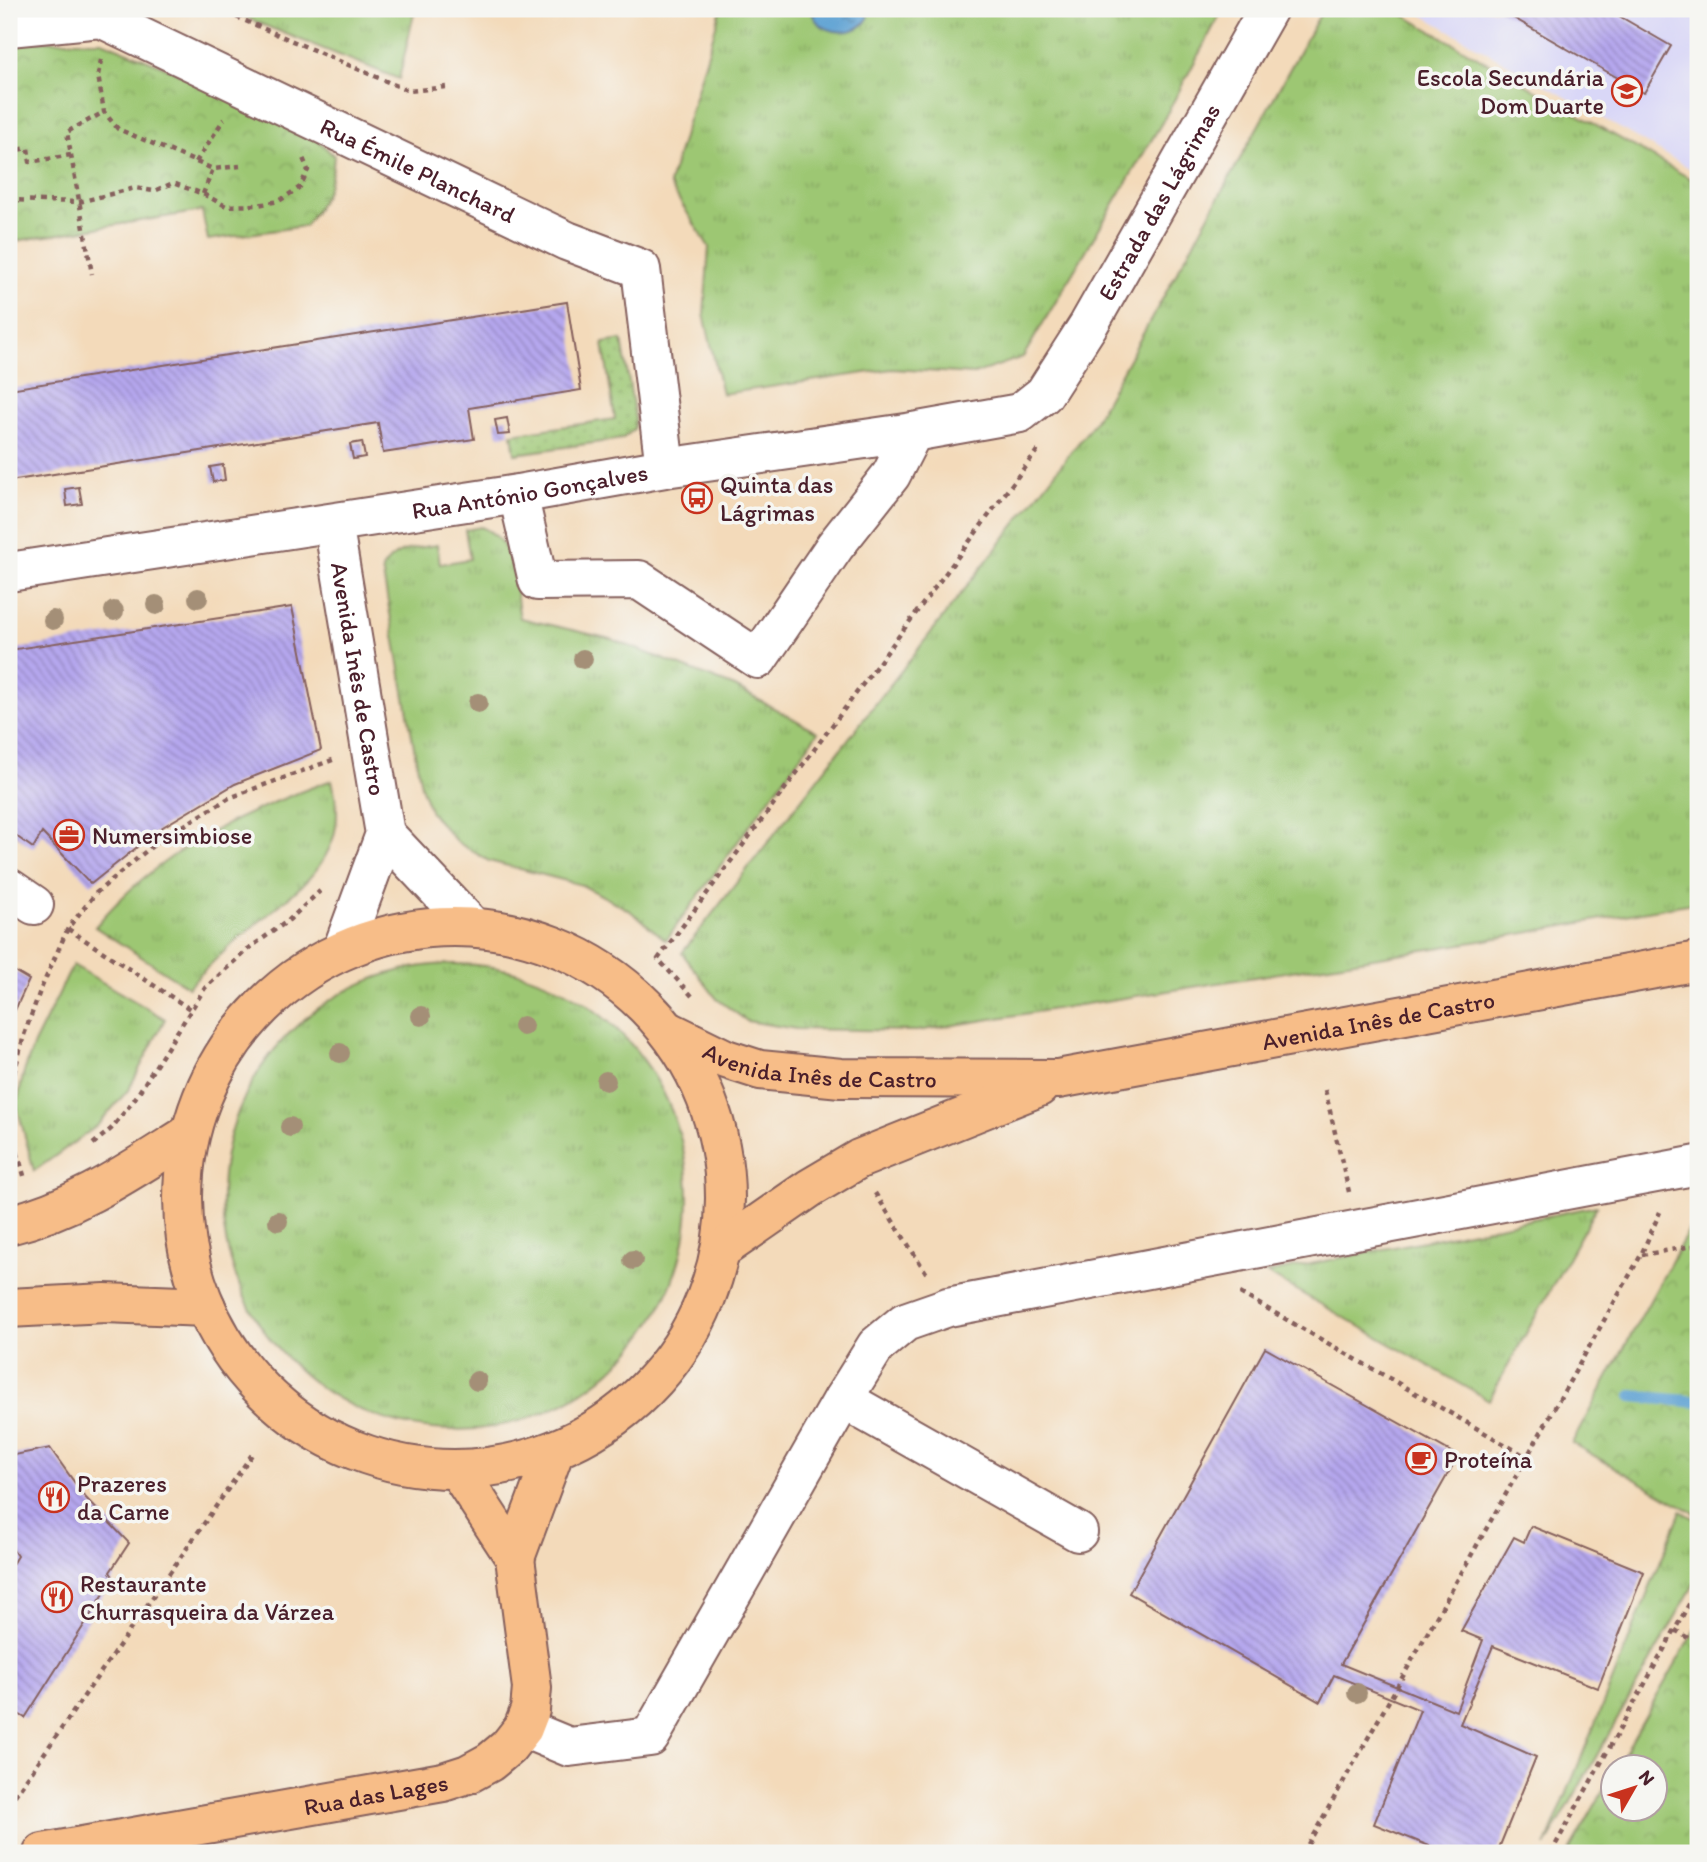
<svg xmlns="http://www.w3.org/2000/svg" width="1707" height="1862" font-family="Itim,sans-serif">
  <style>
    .built { fill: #d9d7f7 }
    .grass { fill: url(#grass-tufts); stroke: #74734f; stroke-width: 2 }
    .park { fill: url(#park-crowns); stroke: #74734f; stroke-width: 2 }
    .garden { fill: url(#garden-dots); stroke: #74734f; stroke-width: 2 }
    .water { fill: url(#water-ripples); stroke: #54607f; stroke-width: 2 }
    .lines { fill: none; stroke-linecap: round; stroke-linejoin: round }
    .stream { stroke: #5fa2d3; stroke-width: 12 }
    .building { fill: url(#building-back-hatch) }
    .minor-casing { stroke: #85605d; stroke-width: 42 }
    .major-casing { stroke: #85605d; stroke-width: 42 }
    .path { stroke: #85605d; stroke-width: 4.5; stroke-dasharray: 5 5; stroke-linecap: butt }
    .minor { stroke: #fff; stroke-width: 38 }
    .major { stroke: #f7bd88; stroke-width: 38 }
    .tree { fill: #a48f77 }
    .labels { text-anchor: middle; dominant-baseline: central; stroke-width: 7; stroke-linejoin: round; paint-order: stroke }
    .poi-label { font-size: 24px; fill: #4a1f2b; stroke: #f6f6f2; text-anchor: start }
    .street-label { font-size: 24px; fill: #4a1f2b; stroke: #f6f6f2 }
  </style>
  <defs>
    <pattern id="grass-tufts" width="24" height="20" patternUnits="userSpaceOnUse" patternTransform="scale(1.75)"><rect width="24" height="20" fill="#9dc773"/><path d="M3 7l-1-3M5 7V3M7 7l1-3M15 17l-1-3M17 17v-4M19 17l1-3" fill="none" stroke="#89aa64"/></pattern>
    <pattern id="park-crowns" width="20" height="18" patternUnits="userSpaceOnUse" patternTransform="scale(1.75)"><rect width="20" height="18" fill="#9dc773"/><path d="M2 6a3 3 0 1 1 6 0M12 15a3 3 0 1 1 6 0" fill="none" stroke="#89aa64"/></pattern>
    <pattern id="garden-dots" width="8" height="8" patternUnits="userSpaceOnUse" patternTransform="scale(1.75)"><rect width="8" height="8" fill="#9dc773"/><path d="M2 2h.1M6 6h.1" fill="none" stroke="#89aa64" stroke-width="1.8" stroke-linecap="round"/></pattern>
    <pattern id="water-ripples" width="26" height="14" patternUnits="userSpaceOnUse" patternTransform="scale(1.75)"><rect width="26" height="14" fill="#5fa2d3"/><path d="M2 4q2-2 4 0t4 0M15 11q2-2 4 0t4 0" fill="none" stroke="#5083ab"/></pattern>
    <pattern id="building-back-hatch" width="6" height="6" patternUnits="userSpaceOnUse" patternTransform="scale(1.75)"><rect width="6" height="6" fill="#b5a7ee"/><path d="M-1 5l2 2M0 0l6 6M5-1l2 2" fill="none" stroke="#9587c1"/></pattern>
  </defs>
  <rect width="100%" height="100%" fill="#f6f6f2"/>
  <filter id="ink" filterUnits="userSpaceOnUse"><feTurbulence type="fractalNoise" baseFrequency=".0143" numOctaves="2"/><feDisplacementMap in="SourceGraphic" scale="14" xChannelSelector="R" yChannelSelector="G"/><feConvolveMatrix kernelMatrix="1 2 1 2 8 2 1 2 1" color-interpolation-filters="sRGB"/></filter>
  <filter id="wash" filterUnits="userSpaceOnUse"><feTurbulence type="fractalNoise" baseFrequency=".00686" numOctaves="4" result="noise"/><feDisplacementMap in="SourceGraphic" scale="28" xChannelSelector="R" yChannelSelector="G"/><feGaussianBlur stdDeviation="1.57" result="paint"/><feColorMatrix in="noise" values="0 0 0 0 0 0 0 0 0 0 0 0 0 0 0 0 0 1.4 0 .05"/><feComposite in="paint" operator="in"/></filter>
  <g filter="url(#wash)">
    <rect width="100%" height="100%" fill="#f3daba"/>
    <polygon class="built" points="1412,9 1698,9 1698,173"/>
    <g class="grass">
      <polygon points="229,9 415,9 399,79 256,22"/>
      <polygon points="721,9 1223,9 1164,119 1023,357 974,374 892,369 722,394 704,314 709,247 669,184"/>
      <polygon points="1323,9 1393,9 1698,183 1698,902 1486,940 917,1031 796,1029 747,1021 717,999 682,953 1093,424"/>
      <path d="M481,527c37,15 32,57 39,91l91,21 124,48 83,45 -152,208 -37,-30 -47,-25 -93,-24 -32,-19 -26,-29 -10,-27 -39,-217c14,-22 31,-20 55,-24l3,19 30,-5 -5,-29z"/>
      <path d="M332,780c2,10 5,22 5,32 1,53 -46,83 -82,113 -24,19 -46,40 -67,62l-93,-60c63,-77 146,-114 237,-147z"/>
      <circle cx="455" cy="1197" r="233"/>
      <polygon points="73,965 165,1019 129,1089 97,1126 34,1171 17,1106 23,1075 34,1044"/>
      <polygon points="1597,1206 1489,1400 1266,1273"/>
      <polygon points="1681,1511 1698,1520 1698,1577 1545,1847"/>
    </g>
    <g class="park">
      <path d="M29,41h73l70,29 145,69 17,17c-2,31 -11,45 -29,70l-97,14 -6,-29 -193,31v-197z"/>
      <polygon points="1698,1213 1698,1515 1572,1443"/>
      <polygon points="1698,1624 1698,1853 1568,1853 1612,1775 1612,1810 1654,1810 1654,1768 1617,1767"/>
    </g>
    <polygon class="garden" points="622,340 635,418 634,429 622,439 515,454 512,434 615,419 603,343"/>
    <path class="water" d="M811,9h54l3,9c-9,18 -41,18 -53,1 -2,-3 -3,-7 -4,-10z"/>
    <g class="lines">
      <polyline class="stream" points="1632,1396 1698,1402"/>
    </g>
    <g id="blocks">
      <g class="building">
        <polygon points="1498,9 1607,9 1671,46 1644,93"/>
        <polygon points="567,302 581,390 469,408 474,439 383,453 378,423 9,481 9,389"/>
        <polygon points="507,418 510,434 498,435 495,420"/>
        <polygon points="362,442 365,457 353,459 350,444"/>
        <polygon points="223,465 225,480 213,482 210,467"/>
        <polygon points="79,487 82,504 67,506 65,489"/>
        <polygon points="292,607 321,750 235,784 161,828 91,884 42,833 33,848 9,831 9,650"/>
        <polygon points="9,968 29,980 9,1023"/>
        <polygon points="1265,1348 1458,1456 1341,1664 1456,1711 1483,1640 1461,1631 1514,1537 1524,1542 1531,1526 1644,1572 1598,1688 1493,1646 1460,1724 1536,1757 1497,1853 1447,1853 1374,1824 1420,1710 1334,1675 1320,1702 1129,1593"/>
        <polygon points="50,1448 85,1497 129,1543 110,1572 114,1578 25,1718 9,1708 9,1569 17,1556 9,1544 9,1456"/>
      </g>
    </g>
  </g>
  <g filter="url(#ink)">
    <use href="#blocks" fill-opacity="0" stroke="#85605d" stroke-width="2"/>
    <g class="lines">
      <g class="minor-casing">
        <g id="minor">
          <path id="s1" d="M9,27l92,-9 466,223 74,28 24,199"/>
          <polyline points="518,494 538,581 639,580 758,659 835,546 891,475 913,432"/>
          <path id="s2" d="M333,523l52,311 -42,114"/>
          <path id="s3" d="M9,572l509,-78 147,-26 248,-36 107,-19 24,-19 45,-70 179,-315"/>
          <polyline points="385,834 471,925"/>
          <polyline points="9,888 34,905"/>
          <polyline points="843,1399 1078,1532"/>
          <polyline points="523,1728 569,1747 650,1737 843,1399 876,1346 905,1322 948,1307 1698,1165"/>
        </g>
      </g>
      <g class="major-casing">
        <g id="major">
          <circle cx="454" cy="1198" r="271"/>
          <path id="s4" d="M671,1032l55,27 34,11 81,8 217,1 640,-118"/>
          <path d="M9,1225c68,-17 121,-54 180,-91"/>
          <polyline points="722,1249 810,1188 859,1159 1039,1087"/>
          <polyline points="9,1308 105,1303 206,1307"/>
          <polyline points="515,1558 555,1450"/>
          <path id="s5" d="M43,1853l400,-71 25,-8 22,-12 18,-15 15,-19 7,-18 2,-22 -17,-130 -58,-89"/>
        </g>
      </g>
      <g class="path">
        <polyline points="218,9 409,91 447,87"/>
        <polyline points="101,60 98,75 104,112 118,129 213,169"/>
        <polyline points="9,151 28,148 30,162 71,155 67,132 104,112"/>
        <polyline points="71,155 92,274"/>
        <polyline points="196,162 224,119"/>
        <polyline points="203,194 213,169 240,166"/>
        <polyline points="9,200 79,202 135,188 154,191 173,183 203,194 226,206 258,205 279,201 300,187 308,170 303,158"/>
        <polyline points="68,929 190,1009"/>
        <polyline points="692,996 658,959 1039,448"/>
        <polyline points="1325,1090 1349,1192"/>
        <polyline points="9,1093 24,1035 40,991 68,928 96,893 157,842 229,798 335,759"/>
        <polyline points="9,1123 25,1179"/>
        <polyline points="93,1144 111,1129 134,1100 205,988 248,949 289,920 320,891"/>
        <polyline points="875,1193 927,1274"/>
        <polyline points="1642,1255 1698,1245"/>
        <polyline points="1240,1293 1527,1457"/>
        <polyline points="1675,1630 1698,1644"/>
        <polyline points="9,1804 253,1453"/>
        <polyline points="1303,1853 1641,1255 1660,1212"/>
        <polyline points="1551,1853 1698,1588"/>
      </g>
      <use href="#minor" class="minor"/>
      <use href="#major" class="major"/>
    </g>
    <g class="tree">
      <circle cx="198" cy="598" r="10"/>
      <circle cx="156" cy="605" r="10"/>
      <circle cx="114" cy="611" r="10"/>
      <circle cx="53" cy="620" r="10"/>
      <circle cx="583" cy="659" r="10"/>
      <circle cx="478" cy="703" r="10"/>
      <circle cx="421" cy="1016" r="10"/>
      <circle cx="523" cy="1026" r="10"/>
      <circle cx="340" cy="1053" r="10"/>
      <circle cx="606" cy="1081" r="10"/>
      <circle cx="290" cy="1127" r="10"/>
      <circle cx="278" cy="1221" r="10"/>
      <circle cx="633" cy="1260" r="10"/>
      <circle cx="477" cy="1381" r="10"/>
      <circle cx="1357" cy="1693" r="10"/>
    </g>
  </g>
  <defs>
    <g id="school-ring" transform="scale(1.575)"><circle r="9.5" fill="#f6f6f2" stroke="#c8321e" stroke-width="1.5"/><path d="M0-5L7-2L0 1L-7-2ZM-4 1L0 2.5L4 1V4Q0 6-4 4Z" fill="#c8321e"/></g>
    <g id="bus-ring" transform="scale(1.575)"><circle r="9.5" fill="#f6f6f2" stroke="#c8321e" stroke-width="1.5"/><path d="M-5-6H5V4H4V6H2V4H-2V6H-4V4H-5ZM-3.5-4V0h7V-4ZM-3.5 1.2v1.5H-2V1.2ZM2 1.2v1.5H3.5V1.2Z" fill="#c8321e"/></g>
    <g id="office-ring" transform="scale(1.575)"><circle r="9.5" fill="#f6f6f2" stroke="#c8321e" stroke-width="1.5"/><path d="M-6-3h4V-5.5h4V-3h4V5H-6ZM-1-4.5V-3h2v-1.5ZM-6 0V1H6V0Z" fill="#c8321e"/></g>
    <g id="cafe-ring" transform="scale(1.575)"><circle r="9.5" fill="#f6f6f2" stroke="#c8321e" stroke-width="1.5"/><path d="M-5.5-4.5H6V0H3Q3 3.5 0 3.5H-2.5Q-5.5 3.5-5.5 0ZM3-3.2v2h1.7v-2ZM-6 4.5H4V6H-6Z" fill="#c8321e"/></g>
    <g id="restaurant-ring" transform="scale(1.575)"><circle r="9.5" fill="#f6f6f2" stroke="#c8321e" stroke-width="1.5"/><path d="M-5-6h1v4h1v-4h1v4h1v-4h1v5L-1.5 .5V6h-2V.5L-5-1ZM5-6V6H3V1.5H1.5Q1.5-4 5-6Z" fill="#c8321e"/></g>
  </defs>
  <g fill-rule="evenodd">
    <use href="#school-ring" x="1627" y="91"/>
    <use href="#bus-ring" x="697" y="498"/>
    <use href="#office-ring" x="69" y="835"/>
    <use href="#cafe-ring" x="1421" y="1459"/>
    <use href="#restaurant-ring" x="54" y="1497"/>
    <use href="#restaurant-ring" x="57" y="1597"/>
  </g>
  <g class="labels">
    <g class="poi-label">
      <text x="1604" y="77" text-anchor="end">Escola Secundária<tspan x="1604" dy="28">Dom Duarte</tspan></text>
      <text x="720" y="484">Quinta das<tspan x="720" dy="28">Lágrimas</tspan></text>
      <text x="92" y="835">Numersimbiose</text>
      <text x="1444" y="1459">Proteína</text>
      <text x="77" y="1483">Prazeres<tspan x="77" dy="28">da Carne</tspan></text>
      <text x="80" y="1583">Restaurante<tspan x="80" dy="28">Churrasqueira da Várzea</tspan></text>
    </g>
    <g class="street-label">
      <text stroke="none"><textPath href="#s1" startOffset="444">Rua Émile Planchard</textPath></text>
      <text stroke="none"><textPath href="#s3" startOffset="1278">Estrada das Lágrimas</textPath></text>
      <text stroke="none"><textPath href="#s3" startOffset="527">Rua António Gonçalves</textPath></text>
      <text stroke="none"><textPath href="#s2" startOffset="158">Avenida Inês de Castro</textPath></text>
      <text stroke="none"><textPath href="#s4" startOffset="721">Avenida Inês de Castro</textPath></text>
      <text stroke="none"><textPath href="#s4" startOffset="156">Avenida Inês de Castro</textPath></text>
      <text stroke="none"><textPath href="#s5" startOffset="338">Rua das Lages</textPath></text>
    </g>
  </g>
  <rect width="1707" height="1862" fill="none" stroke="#f6f6f2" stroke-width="35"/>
  <g transform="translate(1634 1788) rotate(51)"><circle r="33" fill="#f6f6f2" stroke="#b1a0a2" stroke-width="2"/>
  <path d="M0-5L12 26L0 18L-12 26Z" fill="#c8321e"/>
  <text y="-10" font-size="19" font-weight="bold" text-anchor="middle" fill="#4a1f2b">N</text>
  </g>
</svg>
